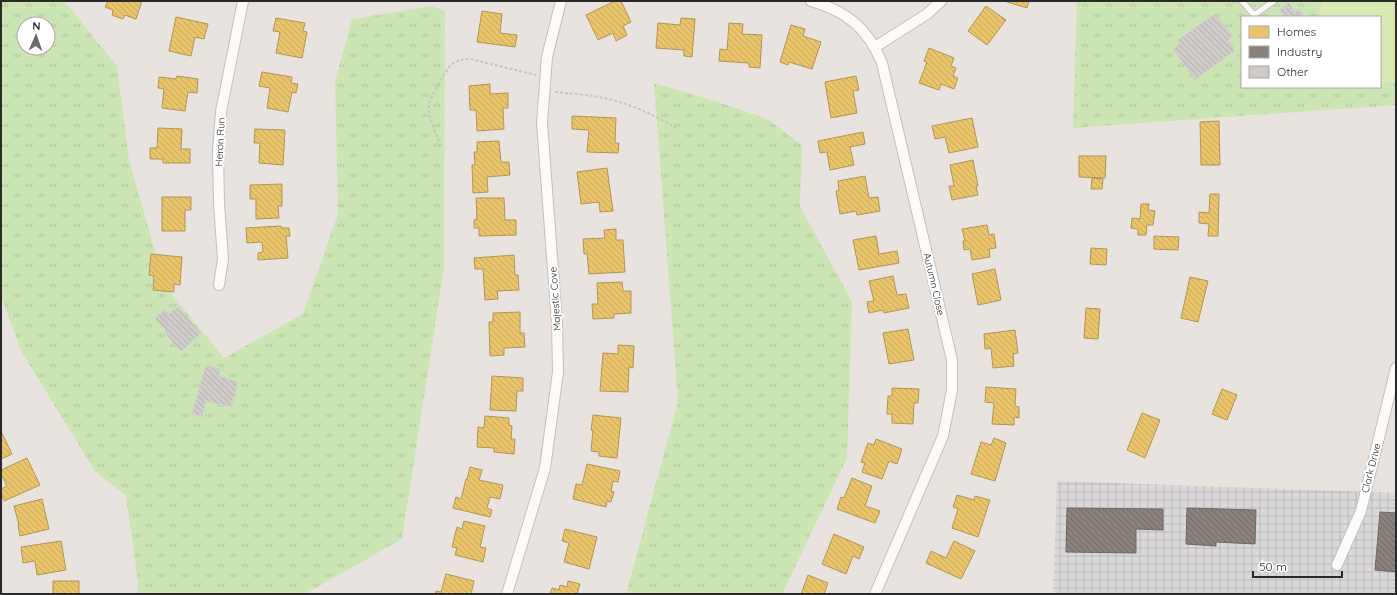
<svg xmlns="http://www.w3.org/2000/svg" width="1397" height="595" font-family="Quicksand,sans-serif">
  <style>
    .industrial { fill: url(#industrial-grid) }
    .grass { fill: url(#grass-tufts); fill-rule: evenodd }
    .pitch { fill: #d8e9b2 }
    .homes { fill: url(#homes-back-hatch); stroke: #af9656 }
    .industry { fill: url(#industry-back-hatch); stroke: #6d6763 }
    .building { fill: url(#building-back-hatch); stroke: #d3cfca }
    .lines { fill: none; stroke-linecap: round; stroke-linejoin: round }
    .service-casing { stroke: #c1bfc0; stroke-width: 7 }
    .minor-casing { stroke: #c1bfc0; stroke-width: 12 }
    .path { stroke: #c6c5c5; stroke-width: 2; stroke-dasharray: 3 2; stroke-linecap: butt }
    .service { stroke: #fcfbfa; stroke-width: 5 }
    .minor { stroke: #fcfbfa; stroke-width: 10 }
    .labels { text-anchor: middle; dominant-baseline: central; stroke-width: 4; stroke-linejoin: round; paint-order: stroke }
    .street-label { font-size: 10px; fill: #292929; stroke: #fff }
  </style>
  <defs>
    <pattern id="industrial-grid" width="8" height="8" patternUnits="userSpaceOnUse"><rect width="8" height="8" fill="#dbd8da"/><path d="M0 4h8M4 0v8" fill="none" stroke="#bcb9bb"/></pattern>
    <pattern id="grass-tufts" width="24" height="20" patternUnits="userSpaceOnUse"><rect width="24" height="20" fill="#cbe5b5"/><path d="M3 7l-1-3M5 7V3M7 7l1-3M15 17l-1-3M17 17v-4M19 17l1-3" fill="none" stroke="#aec49c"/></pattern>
    <pattern id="homes-back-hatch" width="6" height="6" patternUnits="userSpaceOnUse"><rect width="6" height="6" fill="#e9c46a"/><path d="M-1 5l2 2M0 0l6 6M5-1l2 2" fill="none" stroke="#c8a85c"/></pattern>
    <pattern id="industry-back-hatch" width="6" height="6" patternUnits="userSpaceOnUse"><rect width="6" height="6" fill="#8a817c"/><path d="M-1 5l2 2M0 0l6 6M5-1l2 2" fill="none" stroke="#716a66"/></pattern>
    <pattern id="building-back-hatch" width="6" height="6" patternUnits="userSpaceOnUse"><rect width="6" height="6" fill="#cecbc8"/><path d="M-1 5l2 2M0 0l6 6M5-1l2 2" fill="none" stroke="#b1aeac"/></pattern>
  </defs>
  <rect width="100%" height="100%" fill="#e8e3de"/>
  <polygon class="industrial" points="1057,481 1396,493 1396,594 1053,594"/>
  <g class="grass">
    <path d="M1,1h63l53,65 12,94 36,126 59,72 79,-44 35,-100 -3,-133 17,-62 79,-13 14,5 -1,257 -42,271 -97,55h-168l1,-12 -12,-86 -31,-25 -74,-120 -20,-55zM24,24h24v24h-24z"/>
    <path d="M1077,1h319v104l-323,23zM1242,17h138v70h-138z"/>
    <polygon points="654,83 718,102 767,119 802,145 800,206 852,302 847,458 782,594 626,594 678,402"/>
  </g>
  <polygon class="pitch" points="1322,1 1396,1 1396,82 1380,83 1380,17 1318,17"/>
  <g class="homes">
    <polygon points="108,1 142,1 136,19 125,15 123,19 112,15 113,10 105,7"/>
    <polygon points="615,1 621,1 631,22 623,26 627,35 616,41 613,33 598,40 586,15"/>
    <polygon points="1004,1 1029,1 1027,8"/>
    <polygon points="986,6 1006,20 987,45 968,31"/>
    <polygon points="482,11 502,14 500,33 517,35 515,47 477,42"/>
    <polygon points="176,17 208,24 204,39 195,37 191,56 169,51"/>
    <polygon points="276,18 305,23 303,31 307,32 302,58 276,53 280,32 273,31"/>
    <polygon points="681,18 695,19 692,57 684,56 684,50 656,48 658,23 680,25"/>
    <polygon points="729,23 743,24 742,34 762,35 760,68 749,67 749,63 719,61 720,49 727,50"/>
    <polygon points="791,25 805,29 803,36 821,42 812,69 789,62 788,65 780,62"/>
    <polygon points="929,48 954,58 951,66 956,68 953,76 958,78 954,89 941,84 939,90 919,83 927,62 924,61"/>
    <polygon points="262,72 292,77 291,83 298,84 296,93 292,92 288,112 267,108 270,88 259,86"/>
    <polygon points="177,76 198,79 197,93 188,92 185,111 162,108 164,89 158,88 159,77 176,79"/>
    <polygon points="856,76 859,90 853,91 857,113 831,118 825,82"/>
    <polygon points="490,84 490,94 508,93 508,108 503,108 504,129 477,131 476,110 470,110 469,86"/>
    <polygon points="572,116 616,118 615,143 619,143 618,153 587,152 589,130 572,129"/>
    <polygon points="972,118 978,147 949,153 945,137 935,139 932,126"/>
    <polygon points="1219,121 1220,165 1201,165 1200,122"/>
    <polygon points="158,128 182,129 181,149 190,149 190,163 163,163 163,159 150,159 150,148 157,148"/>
    <polygon points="255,129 285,130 283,165 259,163 260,143 254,143"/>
    <polygon points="863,132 865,144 850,147 854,165 830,170 827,152 820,153 818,141"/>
    <polygon points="499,141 501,162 509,162 510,175 487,177 488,192 473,193 472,165 475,165 474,152 477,152 477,142"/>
    <polygon points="1079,156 1106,156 1105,178 1079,177"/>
    <polygon points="973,160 978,186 976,186 978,195 952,200 949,186 954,186 950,165"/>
    <polygon points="607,168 613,211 600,212 599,202 581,204 577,172"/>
    <polygon points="865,176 869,198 878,197 880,211 857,215 856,211 840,214 836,191 839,190 838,181"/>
    <polygon points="1092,178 1103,179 1102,189 1091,189"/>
    <polygon points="282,184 282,206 278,206 279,218 256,219 256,199 250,199 250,185"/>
    <polygon points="1210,194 1219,194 1218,236 1208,236 1209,224 1199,223 1199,212 1209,213"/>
    <polygon points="162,197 191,197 191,210 185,210 185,231 162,231"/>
    <polygon points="476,198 504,198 505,220 516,220 516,235 479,236 479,228 474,228 474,220 477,219"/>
    <polygon points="1141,204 1149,204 1148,210 1155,211 1153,225 1147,225 1146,235 1138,235 1138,229 1131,228 1132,218 1140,219"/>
    <polygon points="987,225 989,235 994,234 996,248 989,249 990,257 972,260 970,249 964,250 963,241 965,241 962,229"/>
    <polygon points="281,226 281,228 289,228 290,236 286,236 288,258 258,260 258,253 263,252 262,242 247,243 246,228"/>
    <polygon points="616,229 616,240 623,240 625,272 589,274 587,253 584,254 583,239 605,238 604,230"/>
    <polygon points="876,236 879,254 897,251 899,263 859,270 853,240"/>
    <polygon points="1154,236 1179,237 1178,250 1154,249"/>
    <polygon points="1091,248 1107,249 1106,265 1090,264"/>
    <polygon points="151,254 182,257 180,285 174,284 174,292 153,290 154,276 149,275"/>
    <polygon points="514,255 515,275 518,275 519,290 497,291 498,299 485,300 483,269 475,269 474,258"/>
    <polygon points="995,269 1001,300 978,305 972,274"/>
    <polygon points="893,276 897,295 906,294 909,308 884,313 883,310 869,313 867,302 874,301 869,281"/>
    <polygon points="1190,277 1208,281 1198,322 1181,318"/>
    <polygon points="622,282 623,291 631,291 631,313 614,314 614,318 593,319 592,304 598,304 597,283"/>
    <polygon points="1086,308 1100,309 1098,339 1084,338"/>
    <polygon points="520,312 520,333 524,333 525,347 504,348 504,355 490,356 489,322 493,322 493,313"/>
    <polygon points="908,329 914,360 889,364 883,333"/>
    <polygon points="1015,330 1018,353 1013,354 1014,366 993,368 991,348 985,349 984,334"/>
    <polygon points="618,345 634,346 633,368 629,367 628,392 600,391 603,353 618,354"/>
    <polygon points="492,376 523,378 523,391 517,391 516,411 490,410"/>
    <polygon points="986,387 1016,389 1015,406 1019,407 1019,418 1014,417 1014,425 992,424 994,403 985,402"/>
    <polygon points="892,388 919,389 918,403 914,403 913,424 892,423 892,414 887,414 888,396 892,396"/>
    <polygon points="1222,389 1237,395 1227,420 1212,414"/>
    <polygon points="1142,413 1160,420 1145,458 1127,450"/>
    <polygon points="593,415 621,418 617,458 599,456 599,452 591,451 593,430 591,430"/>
    <polygon points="485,416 509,418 509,425 512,426 511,439 515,439 514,454 494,452 494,448 477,447 478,427 484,428"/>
    <polygon points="1,431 12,454 1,459"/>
    <polygon points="994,438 1006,443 995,481 971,474 981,442 991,445"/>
    <polygon points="876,439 902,449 897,464 889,461 882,479 862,472 865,463 861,462 868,443 874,445"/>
    <polygon points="27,458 40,485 4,501 1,494 1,489 7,486 1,474 1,470"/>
    <polygon points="587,464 620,471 618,482 613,481 611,491 614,492 611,502 607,501 606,507 573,499 576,484 582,485"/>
    <polygon points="470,467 482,470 479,480 503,485 500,499 490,497 487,508 492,510 490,517 453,508 456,497 461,499 466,479 467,479"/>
    <polygon points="852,478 872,486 865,506 880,511 875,523 837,509 841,497 844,498"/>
    <polygon points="957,495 974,500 975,496 990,500 978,537 952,528 958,509 953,507"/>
    <polygon points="42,499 49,529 20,536 18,525 19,525 14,506"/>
    <polygon points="464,521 485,526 480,547 486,548 483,562 455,555 457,548 452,547 457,527 462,529"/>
    <polygon points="565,529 597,537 589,569 564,562 569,543 562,541"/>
    <polygon points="834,534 864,547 859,559 853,556 846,574 822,564"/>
    <polygon points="61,541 66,570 37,575 35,561 23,563 21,547"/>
    <polygon points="954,541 975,551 961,579 926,563 931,551 946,558"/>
    <polygon points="446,574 474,581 471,594 435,594 436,591 441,592"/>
    <polygon points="808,575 828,583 824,594 801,594"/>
    <polygon points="53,581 79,581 79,594 44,594 53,594"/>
    <polygon points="568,581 580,584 577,594 550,594 552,588 559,590 560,585 567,587"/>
  </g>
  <g class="industry">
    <polygon points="1067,508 1163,509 1163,530 1136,529 1136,553 1066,552"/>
    <polygon points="1187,508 1256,510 1255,544 1216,542 1216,546 1186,544"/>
    <polygon points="1380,512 1396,513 1396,572 1375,570"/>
  </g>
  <g class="building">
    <polygon points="1289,3 1295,12 1299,9 1305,17 1285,17 1279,10"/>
    <polygon points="1215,14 1233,36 1228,40 1235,50 1195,80 1173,49 1180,44 1178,40"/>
    <polygon points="178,307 201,333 181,351 164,332 166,330 155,318 165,310 169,314"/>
    <polygon points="206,365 220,369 219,376 238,382 231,407 206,401 202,416 192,414"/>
  </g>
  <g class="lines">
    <g class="service-casing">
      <polyline id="service" points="1242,1 1254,15 1274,1"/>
    </g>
    <g class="minor-casing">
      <g id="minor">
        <path d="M811,1c35,10 57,27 71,62l70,297v30l-9,46 -68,158"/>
        <polyline points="875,47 927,14 941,1"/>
        <polyline points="219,285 223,259 219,204 218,151 221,112 243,1"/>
        <polyline points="1337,565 1361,511 1396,368"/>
        <polyline points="507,594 545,468 558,372 557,323 542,123 547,57 561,1"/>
      </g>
    </g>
    <g class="path">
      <path d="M555,92c20,2 41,3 61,9 22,6 43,17 62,28"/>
      <path d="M441,146c-5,-12 -13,-28 -12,-42 1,-6 18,-36 23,-40 6,-4 11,-5 18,-5l66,16"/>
    </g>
    <use href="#service" class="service"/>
    <use href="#minor" class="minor"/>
  </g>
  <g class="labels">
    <g class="street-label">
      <text transform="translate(220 142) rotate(-87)">Heron Run</text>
      <text transform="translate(934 284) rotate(77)">Autumn Close</text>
      <text transform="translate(555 299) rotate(-94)">Majestic Cove</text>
      <text transform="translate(1371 468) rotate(-76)">Clark Drive</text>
    </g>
  </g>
  <rect width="1397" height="595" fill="none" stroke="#292929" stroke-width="4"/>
  <rect x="1241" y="16" width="140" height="72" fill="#ffffff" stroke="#a9a9a9"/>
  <rect x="1249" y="26" width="20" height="12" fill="#e9c46a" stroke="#a9a9a9"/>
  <text x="1277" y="36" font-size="12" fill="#292929">Homes</text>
  <rect x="1249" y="46" width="20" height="12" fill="#8a817c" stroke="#a9a9a9"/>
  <text x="1277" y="56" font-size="12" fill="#292929">Industry</text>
  <rect x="1249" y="66" width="20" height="12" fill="#cecbc8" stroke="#a9a9a9"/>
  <text x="1277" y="76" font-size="12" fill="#292929">Other</text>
  <g transform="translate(36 36) rotate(2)"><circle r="19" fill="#ffffff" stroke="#a9a9a9"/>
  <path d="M0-3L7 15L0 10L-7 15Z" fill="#6c6a68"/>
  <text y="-6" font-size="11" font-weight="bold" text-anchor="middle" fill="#292929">N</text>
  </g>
  <path d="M1253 571v6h89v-6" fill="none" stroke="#292929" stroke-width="2"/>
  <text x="1259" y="571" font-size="12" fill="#292929" stroke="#ffffff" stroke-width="3" paint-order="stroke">50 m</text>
</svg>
